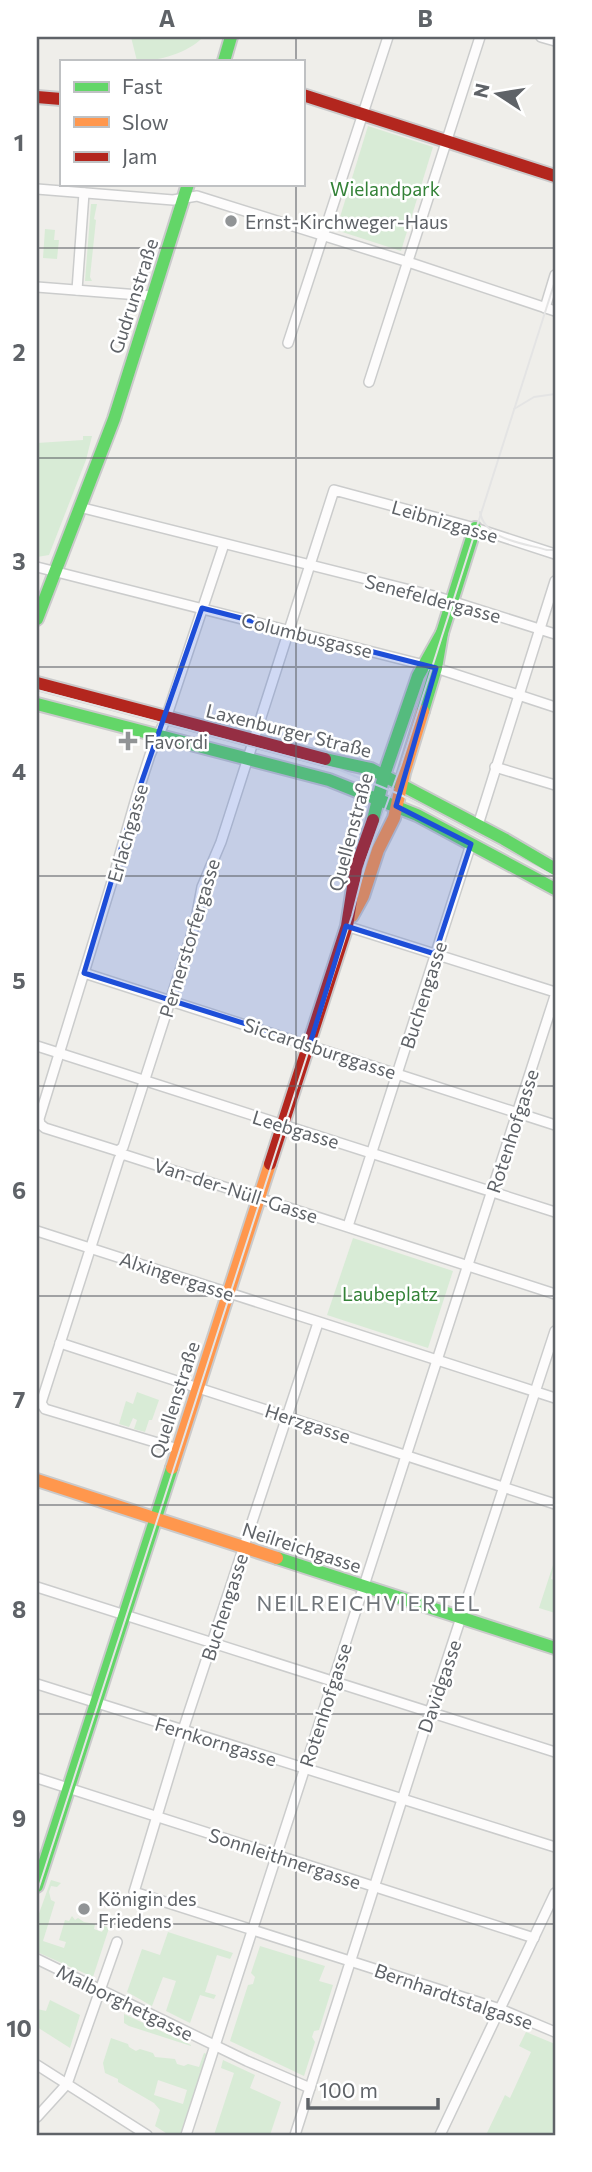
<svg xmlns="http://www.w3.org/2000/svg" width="592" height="2172" font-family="Commissioner,sans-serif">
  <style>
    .green { fill: #d8ebd6; fill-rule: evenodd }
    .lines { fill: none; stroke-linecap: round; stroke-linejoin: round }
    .street-casing { stroke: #cbcccc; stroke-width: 12 }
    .fast-casing { stroke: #cacacb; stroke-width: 16 }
    .slow-casing { stroke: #cacacb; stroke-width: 16 }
    .jam-casing { stroke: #cacacb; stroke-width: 16 }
    .street { stroke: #fdfcfc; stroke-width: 9 }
    .fast { stroke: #63d668; stroke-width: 12 }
    .slow { stroke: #ff974d; stroke-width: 12 }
    .jam { stroke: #b3261e; stroke-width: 12 }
    .tram { stroke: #e4e4e4; stroke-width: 2 }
    .marked { fill: #1d4ed8; fill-opacity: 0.2; stroke: #1d4ed8; stroke-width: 5; stroke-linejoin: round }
    .grid { fill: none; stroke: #5f6368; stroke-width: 2; stroke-opacity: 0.55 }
    .poi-dot { fill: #919496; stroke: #fff; stroke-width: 2.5 }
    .labels { text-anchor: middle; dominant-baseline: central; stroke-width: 5; stroke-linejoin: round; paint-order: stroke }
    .park-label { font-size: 19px; fill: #348238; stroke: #fff }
    .poi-label { font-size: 19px; fill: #5f6368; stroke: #fff; text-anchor: start }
    .street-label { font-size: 19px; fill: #5f6368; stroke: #fff }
    .neighbourhood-label { font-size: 21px; letter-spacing: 2px; fill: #70757a; stroke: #fff }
    .neatline { fill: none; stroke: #5f6368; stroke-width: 2.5 }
    .grid-label { font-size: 23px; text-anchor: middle; font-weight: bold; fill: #5f6368 }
  </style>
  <rect width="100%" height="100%" fill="#efeeea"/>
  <g class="green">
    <path d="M131,37h72c-15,16 -44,24 -66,24z"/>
    <polygon points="368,126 433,147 401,251 336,230"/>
    <polygon points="91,204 97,204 94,219 96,220 90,277 92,281 85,281"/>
    <polygon points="45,229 55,230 54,240 59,240 57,259 43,258"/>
    <polygon points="83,436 92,436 86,460 49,555 37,557 37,443 83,440"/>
    <polygon points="353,1238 453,1271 428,1348 327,1315"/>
    <polygon points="137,1392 159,1400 152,1420 149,1420 145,1432 134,1429 137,1420 133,1418 129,1427 119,1424 126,1401 133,1404"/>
    <polygon points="555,1559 551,1579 555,1580 555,1613 539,1608"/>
    <polygon points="51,1880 61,1883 57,1887 51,1886 49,1892 51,1900 55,1902 43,1941 64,1948 66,1942 59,1940 65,1920 69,1921 72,1916 75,1920 78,1918 84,1922 95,1924 94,1929 102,1932 104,1926 109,1928 93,1977 37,1952 37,1919"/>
    <polygon points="168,1932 233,1953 230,1959 217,1955 205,1992 216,1995 214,1999 200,1995 190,2023 166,2011 176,1981 163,1977 152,2006 127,1992 142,1949 160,1955"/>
    <polygon points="260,1946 325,1966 319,1981 333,1985 319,2030 314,2031 312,2037 315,2042 304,2076 230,2041 248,1985 253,1984 255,1977 251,1973"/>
    <polygon points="50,2000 80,2015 70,2048 37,2027 37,2009 46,2011"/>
    <polygon points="124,2014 191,2045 191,2046 129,2026 124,2023"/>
    <polygon points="526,2032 555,2044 555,2135 486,2135 505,2095 510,2098 531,2052 519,2046"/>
    <path d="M111,2038l17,6 1,3 7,4 4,-2 13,4 2,4 20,2 2,5 7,2 4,-2 11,3 5,-14 3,1 -27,81h-11l-14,-9 5,-16 -6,-7 -36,-21v-3l-13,-6 -2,-10zM158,2080l29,10 -4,14 -29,-9z"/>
    <polygon points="223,2060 255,2075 250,2088 281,2102 270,2135 214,2135 234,2073 221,2068"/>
  </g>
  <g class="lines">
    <g class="street-casing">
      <g id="street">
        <polyline points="541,37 555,41"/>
        <polyline points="37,189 173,200 197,196 408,262 555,311"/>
        <polyline points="37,287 152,296"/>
        <polyline points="77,290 84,193"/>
        <polyline points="545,308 555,275"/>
        <polyline points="288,343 388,37"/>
        <polyline points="369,382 480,37"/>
        <polyline points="79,507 438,597 555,634"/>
        <polyline points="224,544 166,718 150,755 137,795 114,875 39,1119 40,1124 45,1128 118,1151 123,1147 195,924 202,887 221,842 334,490 475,528 555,554"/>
        <polyline points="37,567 436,668 555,707"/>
        <polyline points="495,767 555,785"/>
        <polyline points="478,825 555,581"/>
        <polyline points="346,926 555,992"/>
        <polyline points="84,973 555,1125"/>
        <polyline points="37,1046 555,1212"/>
        <polyline points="348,1226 471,844"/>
        <polyline points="37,1231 555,1398"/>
        <polyline points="318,1323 183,1730 134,1892 500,2009 555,2032"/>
        <polyline points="60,1343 555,1504"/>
        <polyline points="178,1449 45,1409 41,1403 119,1159 122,1154 555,1294"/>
        <polyline points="37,1587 555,1752"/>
        <polyline points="37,1684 555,1847"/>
        <polyline points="37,1778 534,1938"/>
        <polyline points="37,1959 247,2061 310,2088"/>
        <polyline points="37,2065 147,2135"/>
        <polyline points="37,2117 67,2084 117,1942"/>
        <polyline points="186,2135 555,996"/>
        <polyline points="295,2135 430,1712 555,1331"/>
        <polyline points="440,2135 555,1893"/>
      </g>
    </g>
    <g class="fast-casing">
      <g id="fast">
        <polyline points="224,61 231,37"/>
        <polyline points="37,619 114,419 188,184"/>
        <polyline points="37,704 329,780 417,815 555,889"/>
        <polyline points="423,711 436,668 442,633 475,528"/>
        <polyline points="325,759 371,769 504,839 555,869"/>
        <polyline points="373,820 384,775 418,676 442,633"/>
        <polyline points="277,1558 555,1648"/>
        <polyline points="37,1886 172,1468"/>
      </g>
    </g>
    <g class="slow-casing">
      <g id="slow">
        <polyline points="352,916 363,896 378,850 394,818 404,773 423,711"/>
        <polyline points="172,1468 270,1164"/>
        <polyline points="37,1480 277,1558"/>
      </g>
    </g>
    <g class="jam-casing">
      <g id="jam">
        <polyline points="303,95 555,176"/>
        <polyline points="37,97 61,99"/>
        <polyline points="37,683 325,759"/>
        <polyline points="270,1164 347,926 356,868 373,820"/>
      </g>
    </g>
    <use href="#street" class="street"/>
    <use href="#fast" class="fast"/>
    <use href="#slow" class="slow"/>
    <use href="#jam" class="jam"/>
    <g class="tram">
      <polyline points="514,409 534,397 555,394"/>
      <path d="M480,512c5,28 43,31 67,38h8"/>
      <polyline points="37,690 340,770 399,794 555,877"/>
      <polyline points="37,1893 352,916 366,861 401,765 555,281"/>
    </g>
  </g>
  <path class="marked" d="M202,608l234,60 -40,138 75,38 -36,110 -89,-28 -36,118 -226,-71 53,-178z"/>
  <path class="grid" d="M296,37v24M296,184v1951M37,248h518M37,458h518M37,667h518M37,876h518M37,1086h518M37,1296h518M37,1505h518M37,1714h518M37,1924h518"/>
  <g class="poi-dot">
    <circle cx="231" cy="221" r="7"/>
    <path d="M124.5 730.5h7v7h7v7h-7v7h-7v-7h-7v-7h7z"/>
    <circle cx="84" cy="1909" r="7"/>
  </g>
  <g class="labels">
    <g class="park-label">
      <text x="385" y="188">Wielandpark</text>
      <text x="390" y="1293">Laubeplatz</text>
    </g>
    <g class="poi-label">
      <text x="245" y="221">Ernst-Kirchweger-Haus</text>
      <text x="144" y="741">Favordi</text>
      <text x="98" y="1898">Königin des<tspan x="98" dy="22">Friedens</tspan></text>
    </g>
    <g class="street-label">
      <text transform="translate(133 296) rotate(-72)">Gudrunstraße</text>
      <text transform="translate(445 521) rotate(16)">Leibnizgasse</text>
      <text transform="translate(433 598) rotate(15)">Senefeldergasse</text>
      <text transform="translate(307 635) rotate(14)">Columbusgasse</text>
      <text transform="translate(289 730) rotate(14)">Laxenburger Straße</text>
      <text transform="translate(350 832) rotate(-75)">Quellenstraße</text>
      <text transform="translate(127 833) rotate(-74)">Erlachgasse</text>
      <text transform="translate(189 938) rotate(-73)">Pernerstorfergasse</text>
      <text transform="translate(423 995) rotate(-72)">Buchengasse</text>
      <text transform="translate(320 1048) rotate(18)">Siccardsburggasse</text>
      <text transform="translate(296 1129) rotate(17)">Leebgasse</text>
      <text transform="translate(512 1131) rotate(-72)">Rotenhofgasse</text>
      <text transform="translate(236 1190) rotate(18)">Van-der-Nüll-Gasse</text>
      <text transform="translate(177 1276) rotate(18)">Alxingergasse</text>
      <text transform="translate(174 1400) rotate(-72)">Quellenstraße</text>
      <text transform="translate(308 1423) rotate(18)">Herzgasse</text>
      <text transform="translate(302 1547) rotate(18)">Neilreichgasse</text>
      <text transform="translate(224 1607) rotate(-72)">Buchengasse</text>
      <text transform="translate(439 1686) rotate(-71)">Davidgasse</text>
      <text transform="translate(325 1705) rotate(-72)">Rotenhofgasse</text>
      <text transform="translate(216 1741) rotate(17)">Fernkorngasse</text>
      <text transform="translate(285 1858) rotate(18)">Sonnleithnergasse</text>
      <text transform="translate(454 1996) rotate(19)">Bernhardtstalgasse</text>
      <text transform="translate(125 2002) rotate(26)">Malborghetgasse</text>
    </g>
    <g class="neighbourhood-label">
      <text x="369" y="1602">NEILREICHVIERTEL</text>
    </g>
  </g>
  <rect width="592" height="2172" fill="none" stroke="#ffffff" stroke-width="77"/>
  <rect x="60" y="60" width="245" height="126" fill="#ffffff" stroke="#bfc1c3" stroke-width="2"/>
  <rect x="74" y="82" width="35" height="10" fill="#63d668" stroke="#bfc1c3" stroke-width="2"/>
  <text x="122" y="94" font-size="21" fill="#5f6368">Fast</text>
  <rect x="74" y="117" width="35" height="10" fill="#ff974d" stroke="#bfc1c3" stroke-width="2"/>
  <text x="122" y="130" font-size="21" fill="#5f6368">Slow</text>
  <rect x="74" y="152" width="35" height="10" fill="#b3261e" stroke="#bfc1c3" stroke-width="2"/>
  <text x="122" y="164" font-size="21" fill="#5f6368">Jam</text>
  <g transform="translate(498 94) rotate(282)" stroke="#ffffff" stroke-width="5" paint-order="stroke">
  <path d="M0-5L12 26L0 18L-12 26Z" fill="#5f6368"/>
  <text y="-10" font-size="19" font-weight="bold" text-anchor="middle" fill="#5f6368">N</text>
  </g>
  <path d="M308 2098v10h130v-10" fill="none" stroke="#5f6368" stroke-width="3.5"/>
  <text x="319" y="2098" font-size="21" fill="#5f6368" stroke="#ffffff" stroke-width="5" paint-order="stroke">100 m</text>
  <rect x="38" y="38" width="516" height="2096" class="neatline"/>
  <g class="grid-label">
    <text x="167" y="27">A</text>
    <text x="425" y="27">B</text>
    <text x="19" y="151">1</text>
    <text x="19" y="361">2</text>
    <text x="19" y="570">3</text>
    <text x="19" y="780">4</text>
    <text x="19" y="989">5</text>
    <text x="19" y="1199">6</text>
    <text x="19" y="1408">7</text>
    <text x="19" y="1618">8</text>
    <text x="19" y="1827">9</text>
    <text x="19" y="2037">10</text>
  </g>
</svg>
